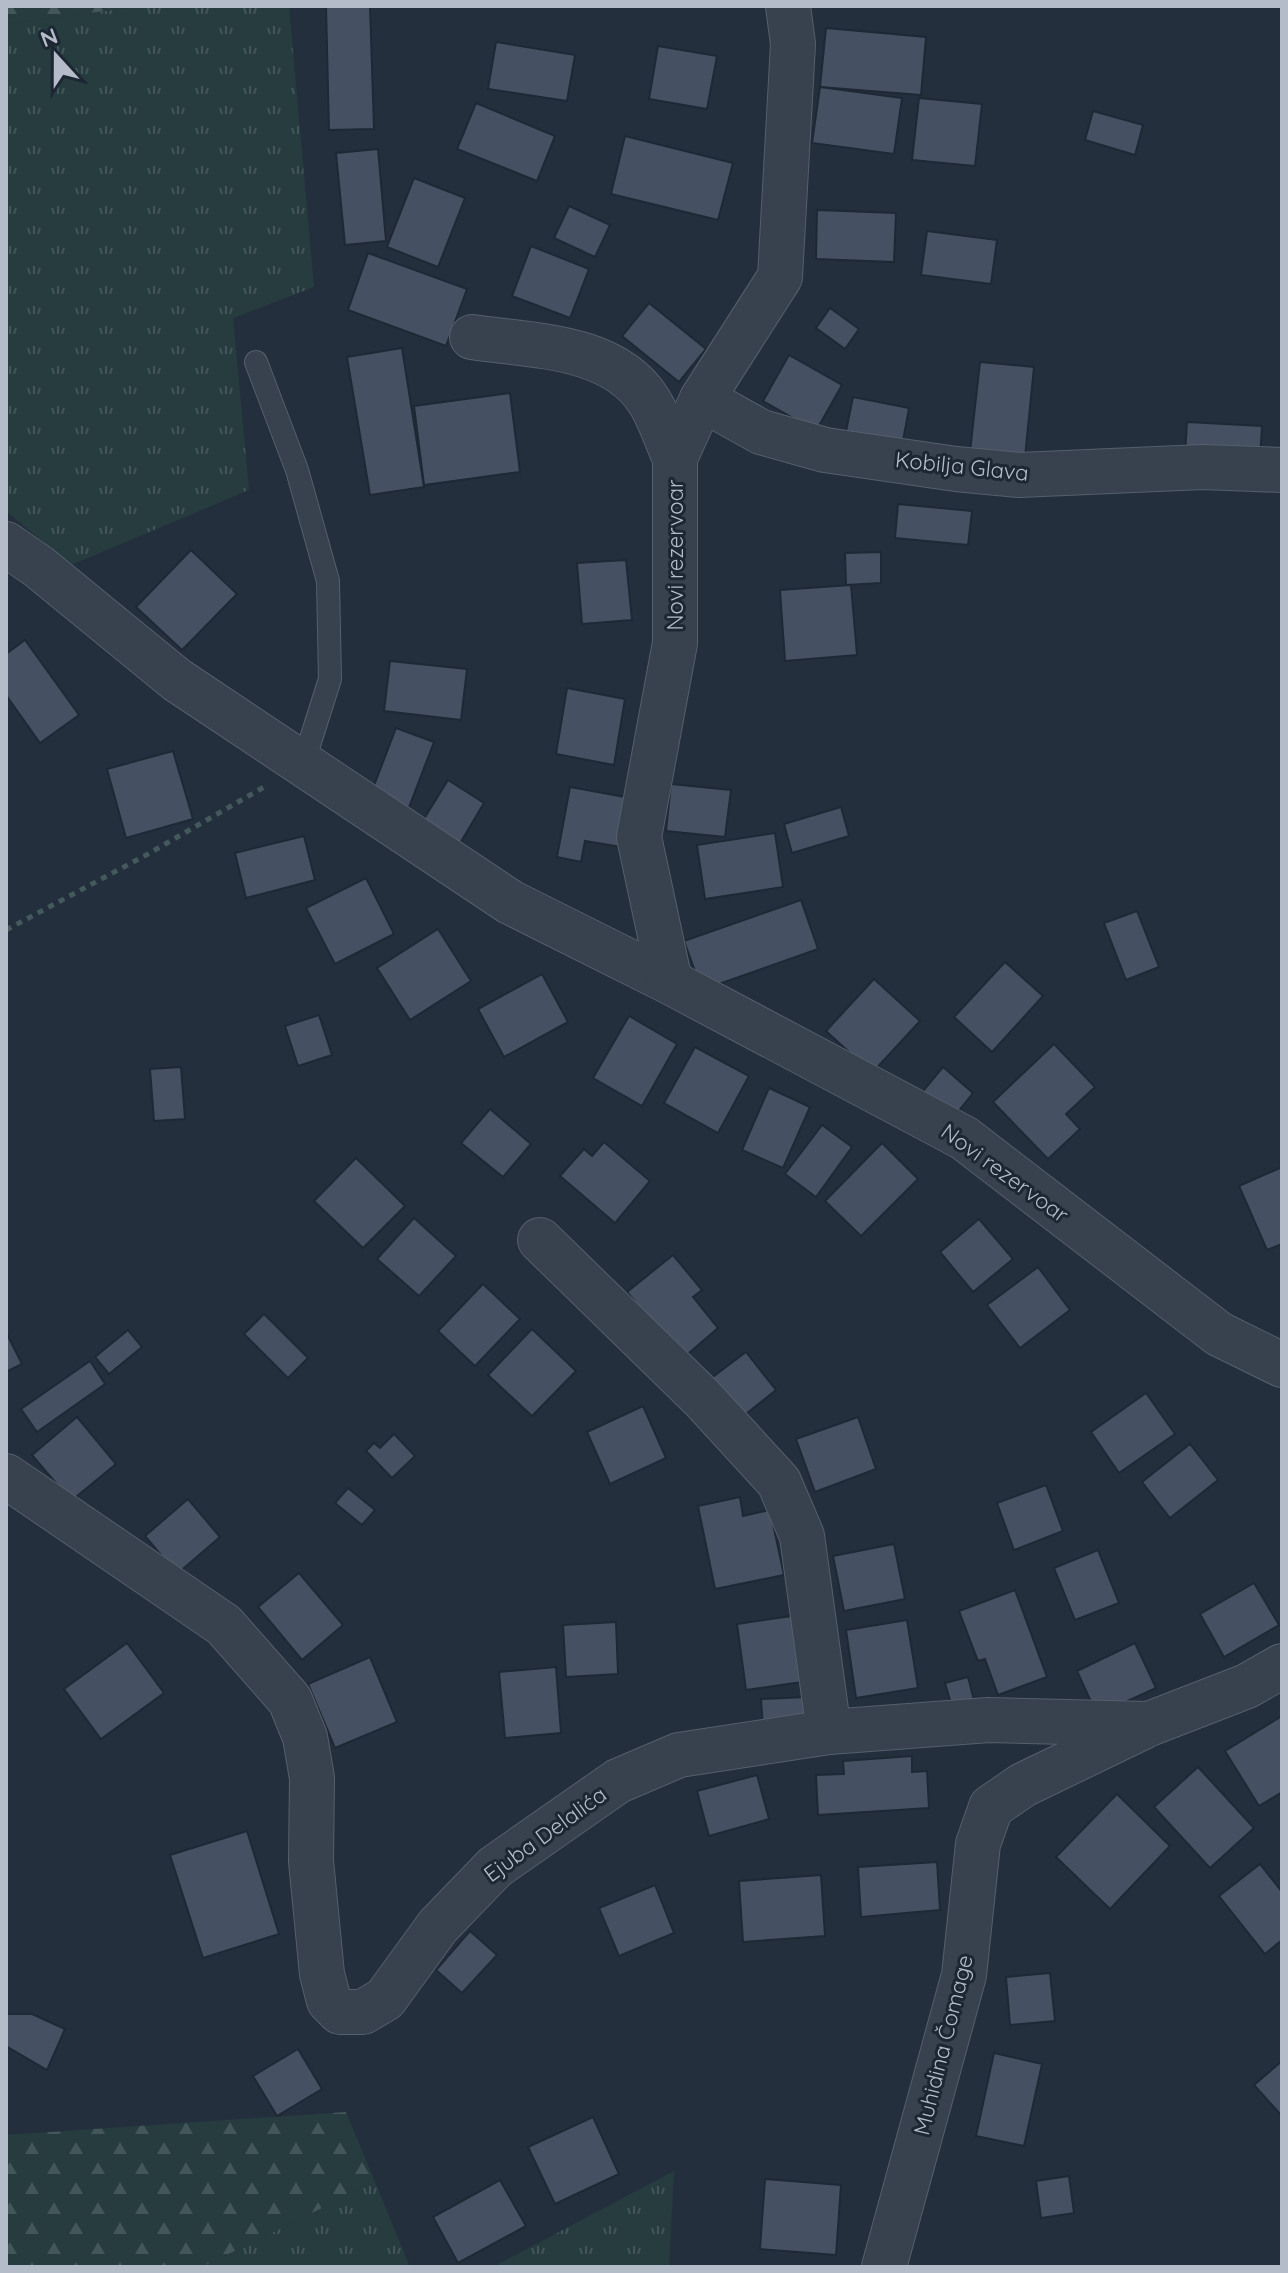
<svg xmlns="http://www.w3.org/2000/svg" width="1288" height="2273" font-family="Quicksand,sans-serif">
  <style>
    .grass { fill: url(#grass-tufts) }
    .forest { fill: url(#forest-firs) }
    .building { fill: #455162; stroke: #1f2835; stroke-width: 2 }
    .lines { fill: none; stroke-linecap: round; stroke-linejoin: round }
    .service-casing { stroke: #565f6c; stroke-width: 24 }
    .minor-casing { stroke: #565f6c; stroke-width: 46 }
    .path { stroke: #44595c; stroke-width: 5; stroke-dasharray: 6 6; stroke-linecap: butt }
    .service { stroke: #38414e; stroke-width: 22 }
    .minor { stroke: #38414e; stroke-width: 44 }
    .labels { text-anchor: middle; dominant-baseline: central; stroke-width: 6; stroke-linejoin: round; paint-order: stroke }
    .street-label { font-size: 22px; fill: #b4bcc9; stroke: #1d2633 }
  </style>
  <defs>
    <pattern id="grass-tufts" width="24" height="20" patternUnits="userSpaceOnUse" patternTransform="scale(2)"><rect width="24" height="20" fill="#263c3f"/><path d="M3 7l-1-3M5 7V3M7 7l1-3M15 17l-1-3M17 17v-4M19 17l1-3" fill="none" stroke="#435659"/></pattern>
    <pattern id="forest-firs" width="22" height="20" patternUnits="userSpaceOnUse" patternTransform="scale(2)"><rect width="22" height="20" fill="#263c3f"/><path d="M5 1l3.5 6h-7zM16 11l3.5 6h-7z" fill="#435659"/></pattern>
  </defs>
  <rect width="100%" height="100%" fill="#242f3e"/>
  <g class="grass">
    <polygon points="143,6 289,6 314,287 233,318 249,490 71,565 6,511 6,24"/>
    <polygon points="674,2171 669,2267 493,2267"/>
    <polygon points="375,2182 410,2267 202,2267"/>
  </g>
  <g class="forest">
    <polygon points="6,6 143,6 6,24"/>
    <polygon points="346,2112 375,2182 202,2267 6,2267 6,2135"/>
  </g>
  <g class="building">
    <polygon points="326,6 370,6 374,129 329,130"/>
    <polygon points="826,28 926,37 921,95 820,87"/>
    <polygon points="496,42 575,55 567,101 488,89"/>
    <polygon points="658,46 717,56 707,109 649,99"/>
    <polygon points="820,87 902,98 894,154 812,143"/>
    <polygon points="919,98 982,104 975,166 912,160"/>
    <polygon points="476,103 555,136 537,181 457,149"/>
    <polygon points="1093,111 1143,125 1135,155 1085,140"/>
    <polygon points="625,136 733,163 718,220 611,194"/>
    <polygon points="378,149 386,241 345,245 336,153"/>
    <polygon points="414,178 465,198 438,267 387,247"/>
    <polygon points="569,206 610,225 595,257 554,238"/>
    <polygon points="817,210 896,213 894,262 816,259"/>
    <polygon points="927,231 997,240 991,284 921,275"/>
    <polygon points="531,246 589,269 570,318 512,296"/>
    <polygon points="368,253 467,289 446,346 348,310"/>
    <polygon points="649,303 706,349 679,382 622,336"/>
    <polygon points="830,308 859,329 845,349 816,328"/>
    <polygon points="402,348 424,487 370,495 347,357"/>
    <polygon points="789,355 842,385 816,431 763,401"/>
    <polygon points="980,362 1034,367 1024,467 969,461"/>
    <polygon points="510,393 520,472 424,485 414,406"/>
    <polygon points="853,397 909,408 901,452 844,441"/>
    <polygon points="1187,422 1262,426 1260,459 1185,454"/>
    <polygon points="898,504 972,511 968,545 895,538"/>
    <polygon points="191,550 237,594 182,650 136,607"/>
    <polygon points="881,552 881,583 846,585 845,553"/>
    <polygon points="626,560 632,620 582,624 577,563"/>
    <polygon points="851,585 857,655 785,661 780,590"/>
    <polygon points="25,640 79,715 40,743 6,695 6,654"/>
    <polygon points="390,661 467,669 461,720 384,711"/>
    <polygon points="567,688 625,699 614,765 556,754"/>
    <polygon points="396,728 434,742 408,810 370,796"/>
    <polygon points="173,751 193,819 126,838 107,769"/>
    <polygon points="448,780 484,803 459,845 422,822"/>
    <polygon points="671,784 731,790 725,837 666,831"/>
    <polygon points="570,787 636,799 627,848 585,841 581,862 557,857"/>
    <polygon points="841,807 849,836 792,853 784,824"/>
    <polygon points="775,833 783,887 705,899 697,845"/>
    <polygon points="304,836 315,880 246,898 235,853"/>
    <polygon points="366,878 394,934 335,964 306,908"/>
    <polygon points="801,900 818,949 702,990 684,941"/>
    <polygon points="1137,911 1159,967 1126,980 1104,923"/>
    <polygon points="438,929 471,981 410,1020 377,968"/>
    <polygon points="1005,962 1043,996 992,1052 954,1017"/>
    <polygon points="542,974 568,1022 504,1057 478,1009"/>
    <polygon points="874,979 920,1021 872,1073 826,1031"/>
    <polygon points="319,1015 332,1055 298,1066 285,1026"/>
    <polygon points="629,1016 677,1044 642,1106 593,1078"/>
    <polygon points="1054,1044 1095,1087 1066,1114 1080,1129 1048,1159 993,1102"/>
    <polygon points="695,1047 749,1076 718,1133 664,1103"/>
    <polygon points="181,1067 185,1119 154,1121 150,1069"/>
    <polygon points="943,1067 973,1093 949,1123 918,1097"/>
    <polygon points="769,1088 810,1107 783,1168 742,1150"/>
    <polygon points="490,1109 531,1144 503,1177 461,1143"/>
    <polygon points="822,1125 852,1147 816,1197 785,1174"/>
    <polygon points="604,1142 650,1181 615,1223 560,1176 584,1149 592,1156"/>
    <polygon points="882,1143 918,1179 861,1236 825,1201"/>
    <polygon points="356,1158 405,1206 363,1248 314,1201"/>
    <polygon points="1282,1167 1282,1244 1267,1250 1239,1186"/>
    <polygon points="414,1218 456,1256 419,1296 377,1259"/>
    <polygon points="979,1219 1013,1259 973,1292 940,1252"/>
    <polygon points="673,1255 702,1290 693,1297 718,1328 682,1359 627,1292"/>
    <polygon points="1038,1267 1070,1310 1020,1348 987,1305"/>
    <polygon points="483,1284 520,1319 475,1366 438,1331"/>
    <polygon points="264,1314 308,1358 288,1378 244,1334"/>
    <polygon points="532,1329 576,1371 532,1416 488,1375"/>
    <polygon points="128,1330 142,1347 109,1374 95,1357"/>
    <polygon points="6,1332 22,1364 6,1372"/>
    <polygon points="746,1352 776,1390 741,1418 710,1379"/>
    <polygon points="90,1361 105,1384 37,1432 21,1409"/>
    <polygon points="1146,1393 1175,1434 1119,1473 1091,1432"/>
    <polygon points="643,1406 666,1458 610,1484 587,1432"/>
    <polygon points="77,1417 116,1464 71,1501 32,1455"/>
    <polygon points="858,1417 876,1469 815,1492 796,1439"/>
    <polygon points="394,1434 415,1456 392,1478 366,1451 374,1443 380,1448"/>
    <polygon points="1190,1444 1218,1480 1170,1518 1142,1482"/>
    <polygon points="1046,1485 1063,1531 1014,1550 997,1503"/>
    <polygon points="348,1488 375,1510 362,1525 335,1503"/>
    <polygon points="740,1497 743,1516 770,1510 784,1575 715,1589 698,1506"/>
    <polygon points="188,1499 220,1537 177,1574 145,1536"/>
    <polygon points="894,1544 905,1599 844,1611 833,1556"/>
    <polygon points="1098,1550 1119,1603 1075,1620 1054,1568"/>
    <polygon points="299,1573 343,1625 302,1660 258,1607"/>
    <polygon points="1254,1583 1279,1625 1224,1657 1200,1614"/>
    <polygon points="1015,1590 1047,1677 998,1695 985,1659 978,1661 959,1611"/>
    <polygon points="792,1616 802,1682 746,1690 737,1624"/>
    <polygon points="907,1620 918,1688 856,1698 846,1630"/>
    <polygon points="616,1622 618,1674 566,1677 563,1625"/>
    <polygon points="127,1643 164,1693 101,1739 64,1689"/>
    <polygon points="1135,1643 1156,1688 1097,1715 1077,1671"/>
    <polygon points="370,1657 397,1722 335,1748 308,1684"/>
    <polygon points="556,1667 561,1733 505,1738 499,1672"/>
    <polygon points="968,1677 976,1708 954,1714 945,1683"/>
    <polygon points="807,1697 808,1726 763,1728 761,1699"/>
    <polygon points="1282,1716 1282,1792 1259,1806 1225,1751"/>
    <polygon points="912,1756 912,1772 927,1771 929,1808 818,1815 816,1775 844,1774 843,1761"/>
    <polygon points="1198,1767 1254,1828 1210,1868 1154,1807"/>
    <polygon points="757,1775 769,1819 709,1836 697,1791"/>
    <polygon points="1117,1794 1170,1846 1110,1909 1056,1857"/>
    <polygon points="247,1831 279,1934 203,1958 170,1855"/>
    <polygon points="937,1862 940,1910 861,1917 858,1867"/>
    <polygon points="1260,1864 1282,1892 1282,1940 1265,1954 1219,1896"/>
    <polygon points="821,1875 825,1936 743,1942 739,1881"/>
    <polygon points="655,1885 674,1933 619,1956 599,1908"/>
    <polygon points="470,1931 497,1955 462,1993 436,1970"/>
    <polygon points="1050,1973 1055,2021 1010,2025 1006,1977"/>
    <polygon points="6,2014 32,2014 65,2029 47,2070 6,2046"/>
    <polygon points="298,2049 322,2089 277,2116 253,2076"/>
    <polygon points="994,2053 1042,2064 1024,2146 976,2136"/>
    <polygon points="1282,2061 1282,2116 1254,2085"/>
    <polygon points="593,2117 619,2174 555,2204 528,2147"/>
    <polygon points="1069,2176 1074,2213 1041,2218 1036,2181"/>
    <polygon points="765,2179 841,2185 836,2255 760,2249"/>
    <polygon points="500,2180 526,2226 458,2263 433,2217"/>
  </g>
  <g class="lines">
    <g class="service-casing">
      <polyline id="service" points="256,362 297,470 328,581 330,679 303,764"/>
    </g>
    <g class="minor-casing">
      <g id="minor">
        <path d="M472,337c58,9 141,7 177,64 11,17 17,39 26,57"/>
        <polyline points="702,399 761,432 825,450 956,469 1019,475 1203,467 1282,470"/>
        <polyline points="6,544 39,567 177,680 510,902 670,982 964,1138 1219,1334 1282,1365"/>
        <polyline points="670,982 639,837 675,643 675,458 702,399 780,277 793,44 788,6"/>
        <polyline points="540,1240 702,1398 779,1482 802,1536 829,1732"/>
        <polyline points="6,1476 224,1625 290,1700 305,1737 312,1778 311,1861 322,1974 329,2001 340,2012 363,2012 385,1999 438,1926 495,1867 618,1781 679,1755 829,1732 989,1720 1149,1724 1247,1686 1282,1666"/>
        <polyline points="884,2267 964,1975 978,1844 991,1807 1023,1785 1143,1727"/>
      </g>
    </g>
    <polyline class="path" points="6,930 148,854 264,787"/>
    <use href="#service" class="service"/>
    <use href="#minor" class="minor"/>
  </g>
  <g class="labels">
    <g class="street-label">
      <text transform="translate(962 466) rotate(6)">Kobilja Glava</text>
      <text transform="translate(675 555) rotate(-90)">Novi rezervoar</text>
      <text transform="translate(1005 1173) rotate(36)">Novi rezervoar</text>
      <text transform="translate(545 1834) rotate(-36)">Ejuba Delalića</text>
      <text transform="translate(943 2045) rotate(-76)">Muhidina Čomage</text>
    </g>
  </g>
  <rect width="1288" height="2273" fill="none" stroke="#b4bcc9" stroke-width="16"/>
  <g transform="translate(56 56) rotate(339)" stroke="#1d2633" stroke-width="6" paint-order="stroke">
  <path d="M0-6L14 30L0 20L-14 30Z" fill="#b4bcc9"/>
  <text y="-12" font-size="22" font-weight="bold" text-anchor="middle" fill="#b4bcc9">N</text>
  </g>
</svg>
